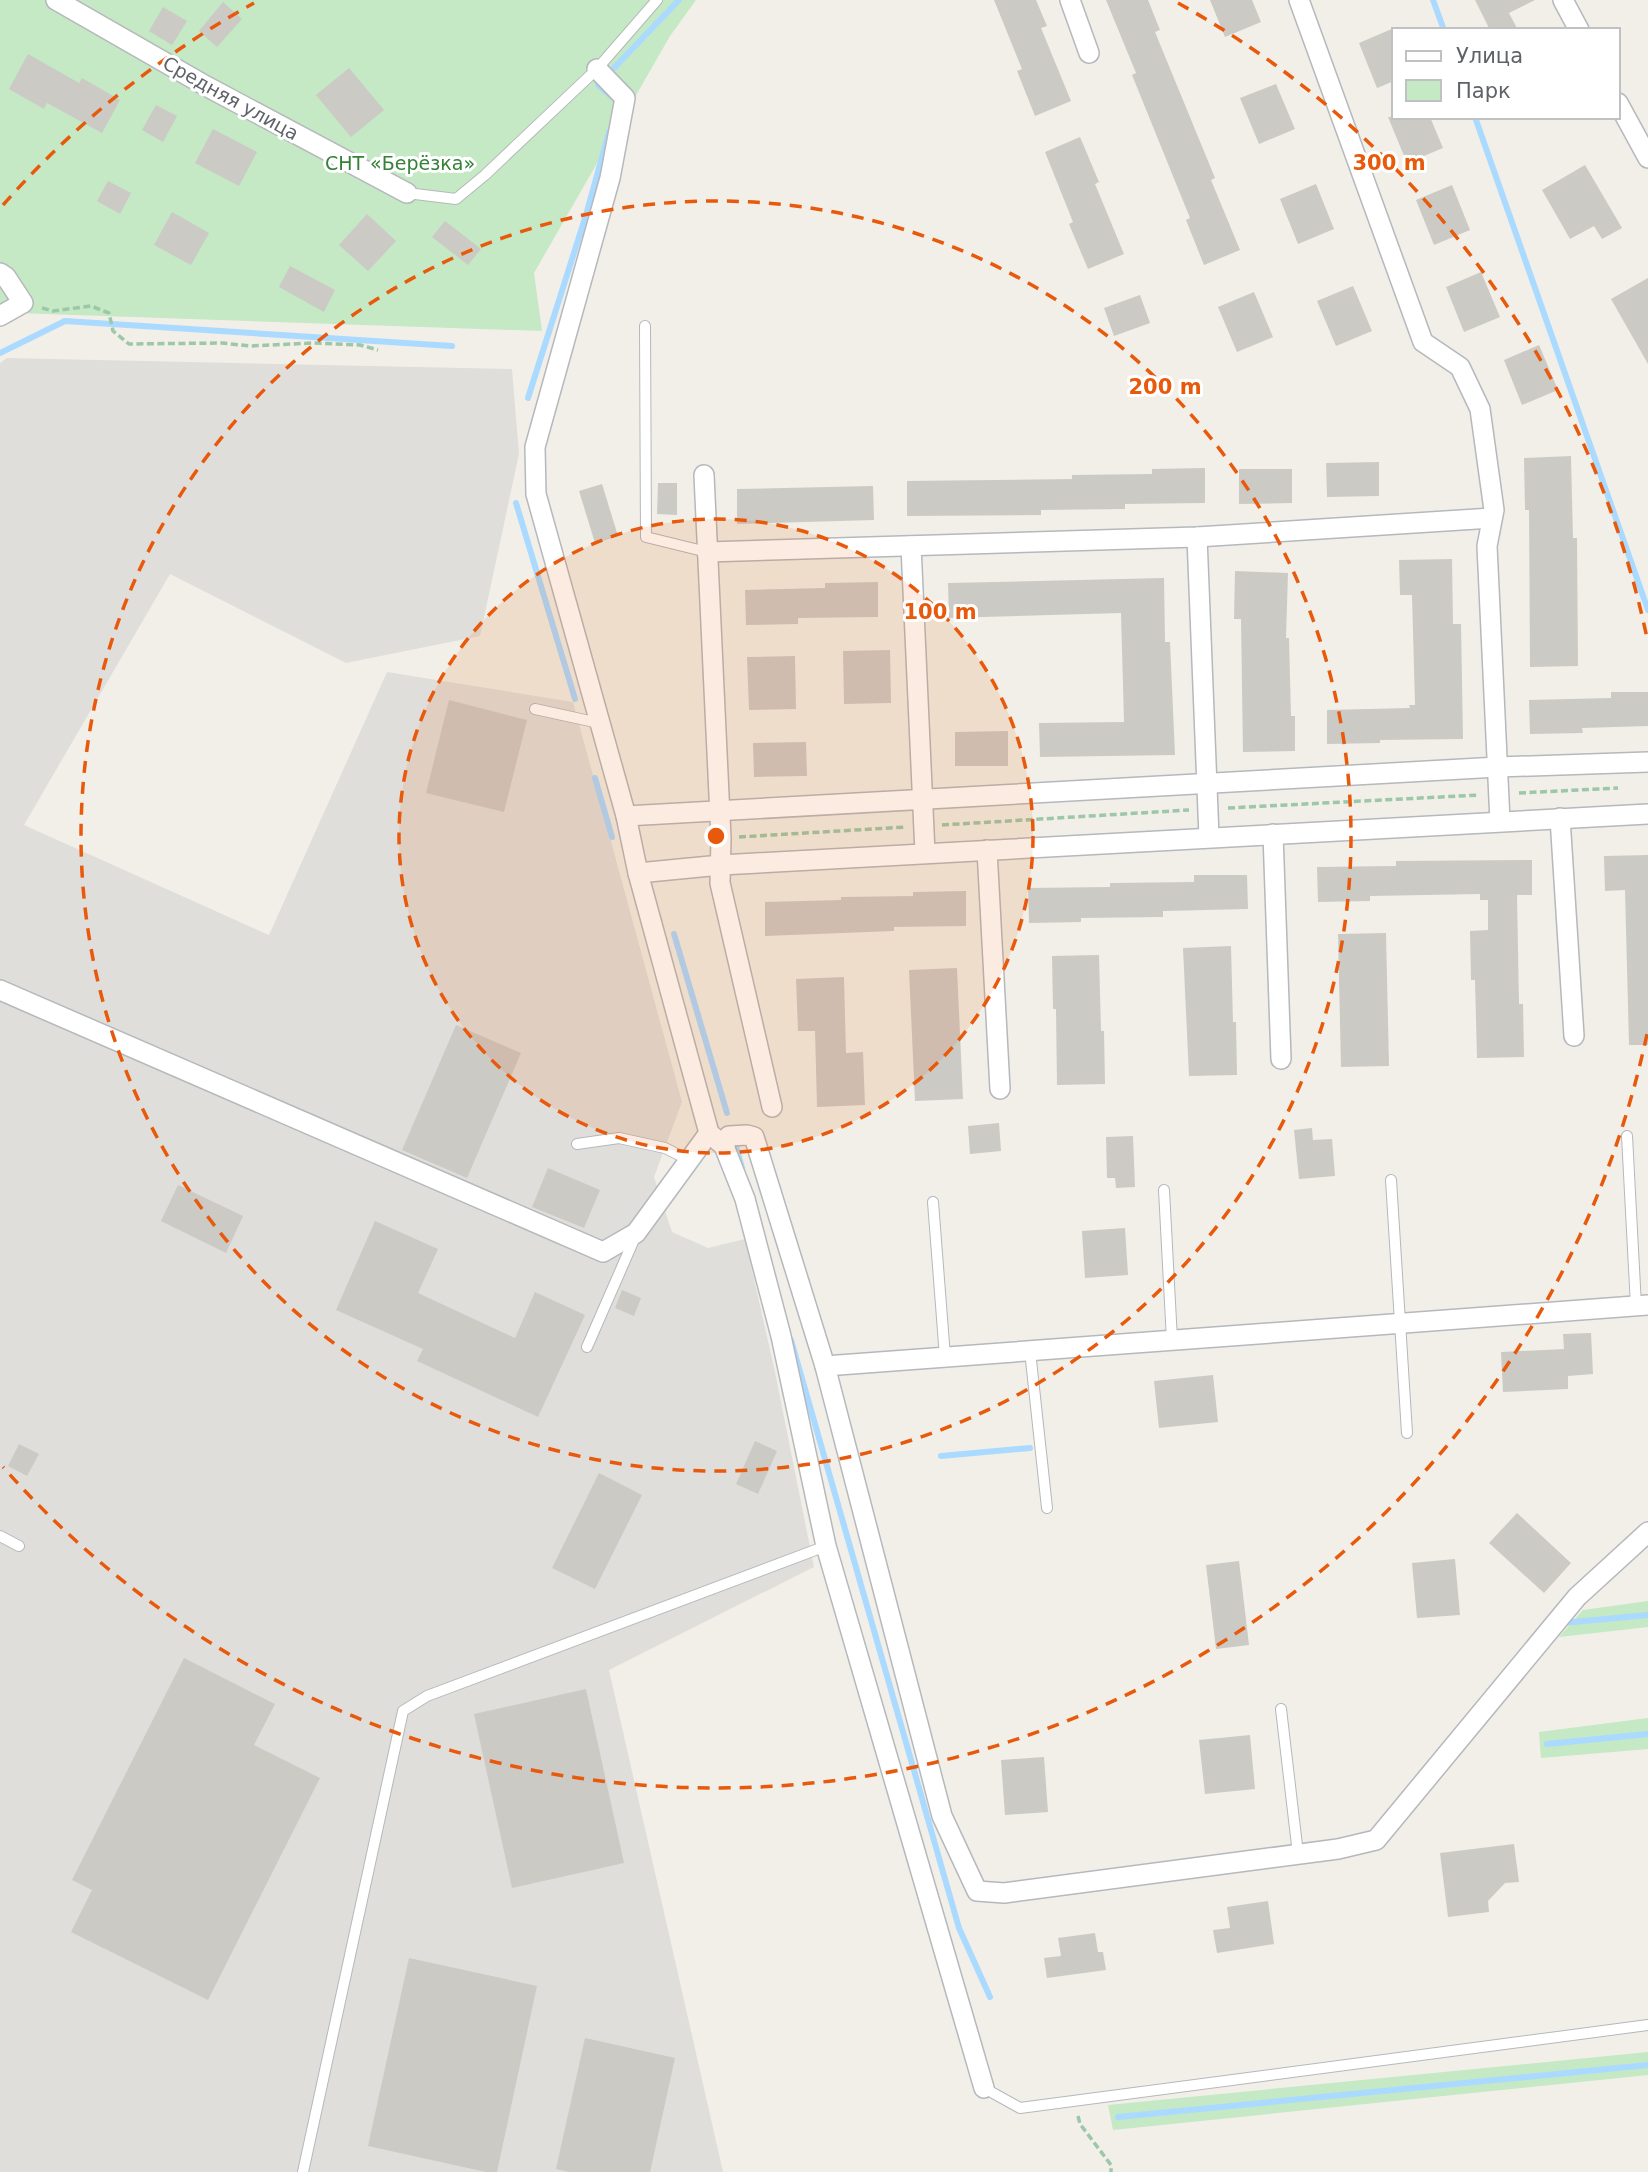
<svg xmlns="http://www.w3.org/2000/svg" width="1648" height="2172" font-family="'DejaVu Sans',sans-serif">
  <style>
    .industrial { fill: #e0deda }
    .green { fill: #c5e8c5 }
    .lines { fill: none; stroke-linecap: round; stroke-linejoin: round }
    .stream { stroke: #aadaff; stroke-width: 6 }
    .building { fill: #cccac5 }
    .lane-casing { stroke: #b5b8bc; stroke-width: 12 }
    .street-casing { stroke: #b5b8bc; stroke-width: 22 }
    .path { stroke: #9cc7a9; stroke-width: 3.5; stroke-dasharray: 7 3.5; stroke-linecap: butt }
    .lane { stroke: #fff; stroke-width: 10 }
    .street { stroke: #fff; stroke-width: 19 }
    .ring { fill: none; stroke: #e8590c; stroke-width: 3.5; stroke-dasharray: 12 9 }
    .labels { text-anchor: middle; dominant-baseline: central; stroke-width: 6; stroke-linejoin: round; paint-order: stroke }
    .street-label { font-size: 19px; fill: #5f6368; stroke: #fff }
    .park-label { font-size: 19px; fill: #348238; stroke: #fff }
    .centre { fill: #e8590c; stroke: #fff; stroke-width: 3.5 }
    .ring-label { font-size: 21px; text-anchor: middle; font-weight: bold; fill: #e8590c; stroke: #fff; stroke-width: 6; stroke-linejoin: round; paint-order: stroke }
  </style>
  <rect width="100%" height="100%" fill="#f1efe8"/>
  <polygon class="industrial" points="7,358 512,369 519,454 480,636 346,663 170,574 24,825 269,935 387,672 573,702 682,1102 654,1177 672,1232 708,1248 745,1239 775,1372 814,1567 609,1670 723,2172 0,2172 0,363"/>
  <g class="green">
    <polygon points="0,0 696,0 670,36 534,273 542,331 17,313 0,323"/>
    <polygon points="1648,1601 1648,1627 1559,1637 1583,1610"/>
    <polygon points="1648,1718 1648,1749 1541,1758 1539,1732"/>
    <polygon points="1648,2052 1648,2075 1113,2130 1108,2105"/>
  </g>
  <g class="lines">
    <g class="stream">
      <polyline points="1433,0 1444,30"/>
      <polyline points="614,68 679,0"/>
      <polyline points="598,85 612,97"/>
      <polyline points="1475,117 1648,610"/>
      <polyline points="0,353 65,321 452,346"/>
      <polyline points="528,398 586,215 609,132"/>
      <polyline points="516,503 575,699"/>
      <polyline points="595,778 612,837"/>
      <polyline points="674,934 727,1113"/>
      <polyline points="736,1146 742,1168"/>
      <polyline points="791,1340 959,1928 990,1997"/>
      <polyline points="941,1456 1030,1448"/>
      <polyline points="1563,1623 1648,1615"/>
      <polyline points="1547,1744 1648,1734"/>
      <polyline points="1118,2117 1648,2065"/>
    </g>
  </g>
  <g class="building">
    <polygon points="994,0 1036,0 1047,26 1041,28 1071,101 1035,116 1017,71 1022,69"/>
    <polygon points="1106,0 1148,0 1160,30 1155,32 1215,178 1211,180 1240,250 1204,265 1186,220 1190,218 1132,75 1136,73"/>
    <polygon points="1210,0 1252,0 1261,22 1225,37"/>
    <polygon points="1475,0 1535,0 1509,13 1518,30 1490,30"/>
    <polygon points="223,2 242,19 217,47 199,31"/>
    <polygon points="163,7 187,21 172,45 149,31"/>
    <polygon points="1394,28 1394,81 1377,88 1359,43"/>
    <polygon points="28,54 79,83 82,78 120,100 102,133 47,103 44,109 9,89"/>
    <polygon points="349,68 384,110 351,137 316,95"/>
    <polygon points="1276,84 1295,129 1259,144 1240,98"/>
    <polygon points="156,105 177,116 163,142 142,130"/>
    <polygon points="1388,117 1430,117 1443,148 1407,163"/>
    <polygon points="213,129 257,152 239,186 195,163"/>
    <polygon points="1080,137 1099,182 1095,184 1124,254 1088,269 1069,224 1073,222 1045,152"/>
    <polygon points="1585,165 1622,228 1602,239 1594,226 1570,239 1542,190"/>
    <polygon points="108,181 131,193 120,214 97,201"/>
    <polygon points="1316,184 1334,229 1298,244 1280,199"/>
    <polygon points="1452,185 1470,230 1434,245 1416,200"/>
    <polygon points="172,212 209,233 191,265 154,245"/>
    <polygon points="367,214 396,241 368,271 339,245"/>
    <polygon points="445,221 481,249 468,265 432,237"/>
    <polygon points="290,266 335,290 324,312 279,287"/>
    <polygon points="1481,272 1500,317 1464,332 1446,287"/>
    <polygon points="1648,278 1648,364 1611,299"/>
    <polygon points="1353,286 1372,331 1336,346 1317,301"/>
    <polygon points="1254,292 1273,337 1237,352 1218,307"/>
    <polygon points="1140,295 1150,323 1114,336 1104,308"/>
    <polygon points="1539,345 1558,390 1522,405 1504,360"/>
    <polygon points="1571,456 1573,538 1577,538 1578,666 1530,667 1529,510 1525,510 1524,458"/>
    <polygon points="1379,462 1379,496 1327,497 1326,463"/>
    <polygon points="1205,468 1205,503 1125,504 1125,509 1041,510 1041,515 907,516 907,481 1072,479 1072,475 1152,474 1152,469"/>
    <polygon points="1239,469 1292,469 1292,503 1239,504"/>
    <polygon points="658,483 677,483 677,515 657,514"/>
    <polygon points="602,484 618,536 595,543 579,491"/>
    <polygon points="873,486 874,520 737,524 737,489"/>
    <polygon points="1452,559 1453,624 1461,624 1463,739 1380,740 1380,743 1327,744 1327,710 1410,708 1409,705 1415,705 1412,595 1400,595 1399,560"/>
    <polygon points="1235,571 1288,573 1286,638 1289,638 1291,716 1295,716 1295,751 1243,752 1241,619 1234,619"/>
    <polygon points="1164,578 1165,642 1170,642 1175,755 1040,757 1039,723 1124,722 1121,613 949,618 948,583"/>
    <polygon points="878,582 878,617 798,618 798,624 746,625 745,590 825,588 825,583"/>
    <polygon points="890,650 891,703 844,704 843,651"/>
    <polygon points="795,656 796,709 749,710 747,657"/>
    <polygon points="1611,692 1648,692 1648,726 1582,728 1583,733 1530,734 1529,700 1611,698"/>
    <polygon points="449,700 527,720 504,812 426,793"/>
    <polygon points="1008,731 1008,766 955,766 955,732"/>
    <polygon points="806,742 807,776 754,777 753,743"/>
    <polygon points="1648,855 1648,1045 1629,1045 1625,890 1605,891 1604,856"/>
    <polygon points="1532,860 1532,895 1517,895 1519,1004 1523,1004 1524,1057 1477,1058 1475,980 1471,980 1470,931 1488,930 1488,900 1480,900 1480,894 1370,896 1370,901 1318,902 1317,867 1396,866 1396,861"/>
    <polygon points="1194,875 1247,875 1248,909 1163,911 1163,917 1081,918 1081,922 1029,923 1028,888 1110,887 1110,883 1194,882"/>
    <polygon points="966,891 966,926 894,927 894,931 765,936 765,902 841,900 841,897 913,896 913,892"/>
    <polygon points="1386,933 1389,1066 1341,1067 1338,934"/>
    <polygon points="1231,946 1233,1022 1236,1022 1237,1075 1189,1076 1183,948"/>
    <polygon points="1099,955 1101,1031 1104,1031 1105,1084 1057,1085 1056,1009 1053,1009 1052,956"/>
    <polygon points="957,968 963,1099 915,1101 909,970"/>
    <polygon points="844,977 846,1053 863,1052 865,1105 817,1107 815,1031 798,1031 796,979"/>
    <polygon points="456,1025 521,1053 467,1178 402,1150"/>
    <polygon points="999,1123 1001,1151 970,1154 968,1126"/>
    <polygon points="1312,1128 1313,1140 1332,1139 1335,1176 1299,1179 1294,1130"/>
    <polygon points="1133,1136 1135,1187 1116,1188 1115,1178 1107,1178 1106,1137"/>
    <polygon points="548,1168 600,1190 584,1228 532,1207"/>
    <polygon points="178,1185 243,1216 226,1253 161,1221"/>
    <polygon points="375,1221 438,1249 418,1293 515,1338 535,1292 585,1315 538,1417 417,1361 423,1349 336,1310"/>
    <polygon points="1125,1228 1128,1275 1085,1278 1082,1231"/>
    <polygon points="622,1290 641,1298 634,1316 615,1308"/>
    <polygon points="1591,1333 1593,1374 1568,1376 1568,1389 1503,1392 1501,1352 1564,1349 1563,1334"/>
    <polygon points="1213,1375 1218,1422 1159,1428 1154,1381"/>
    <polygon points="755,1441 777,1451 758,1494 736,1484"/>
    <polygon points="19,1444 39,1454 27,1476 8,1466"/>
    <polygon points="599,1473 642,1495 595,1589 552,1568"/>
    <polygon points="1517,1513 1571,1563 1544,1593 1489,1543"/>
    <polygon points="1455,1559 1460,1615 1417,1618 1412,1563"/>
    <polygon points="1239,1561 1249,1645 1216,1649 1206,1565"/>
    <polygon points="184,1658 275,1704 254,1745 320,1778 208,2000 71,1932 92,1890 72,1880"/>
    <polygon points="586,1689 624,1863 512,1888 474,1714"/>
    <polygon points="1250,1735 1255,1789 1205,1794 1199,1740"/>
    <polygon points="1044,1757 1048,1812 1005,1815 1001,1760"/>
    <polygon points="1514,1844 1519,1882 1505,1883 1488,1901 1489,1912 1448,1917 1440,1853"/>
    <polygon points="1268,1901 1274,1944 1217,1953 1213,1930 1230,1928 1227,1907"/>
    <polygon points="1095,1933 1098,1952 1103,1952 1106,1970 1047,1978 1044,1958 1061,1956 1058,1938"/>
    <polygon points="409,1958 537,1986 497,2172 486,2172 368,2146"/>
    <polygon points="585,2038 675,2058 650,2172 569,2172 556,2169"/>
  </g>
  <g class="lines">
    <g class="lane-casing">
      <g id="lane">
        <polyline points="407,193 456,199 485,175 597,69 657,0"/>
        <polyline points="645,326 646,537 707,552"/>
        <polyline points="535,709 599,723"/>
        <polyline points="1627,1136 1636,1306"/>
        <polyline points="577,1144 619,1138 665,1148 689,1160"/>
        <polyline points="1391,1180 1407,1433"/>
        <polyline points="1164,1190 1172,1340"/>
        <polyline points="933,1202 945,1357"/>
        <polyline points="587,1347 636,1235"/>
        <polyline points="1030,1351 1047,1508"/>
        <polyline points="0,1536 19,1546"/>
        <polyline points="1281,1709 1298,1854"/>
        <polyline points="984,2088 1020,2108 1648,2025"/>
        <polyline points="303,2172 403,1711 427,1696 826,1546"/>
      </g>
    </g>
    <g class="street-casing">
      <g id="street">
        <polyline points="56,0 206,86 407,193"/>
        <polyline points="1070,0 1089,53"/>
        <polyline points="1299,0 1423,342 1460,367 1480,409 1494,510 1487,546 1500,821"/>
        <polyline points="1563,0 1579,30"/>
        <polyline points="597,69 625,98 610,178 535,447 536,494 626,816 638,873 709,1133 724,1146 729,1136 747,1135 754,1137 825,1366 942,1816 977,1891 1004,1893 1338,1849 1376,1840 1577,1597 1648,1532"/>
        <polyline points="1618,103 1648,158"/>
        <polyline points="0,273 6,277 23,303 0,316"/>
        <polyline points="704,475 721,838 720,883 772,1107"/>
        <polyline points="1197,537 1209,837"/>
        <polyline points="911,546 925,853"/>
        <polyline points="707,552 1197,537 1492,518"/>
        <polyline points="626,816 1498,767 1648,762"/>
        <polyline points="1560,818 1574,1036"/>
        <polyline points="1273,834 1281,1059"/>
        <polyline points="987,850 1000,1089"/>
        <polyline points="638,873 721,865 1648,814"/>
        <polyline points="0,990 603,1252 636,1233 709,1133"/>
        <polyline points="724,1146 745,1199 781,1336 826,1546 984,2088"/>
        <polyline points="825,1366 1648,1305"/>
      </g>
    </g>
    <g class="path">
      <polyline points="42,308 53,311 91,306 109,313 113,331 129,344 222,343 250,346 313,343 360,345 378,350"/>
      <polyline points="1519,793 1618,788"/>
      <polyline points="1228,808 1479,795"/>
      <polyline points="942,825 1189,810"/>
      <polyline points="739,837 906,827"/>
      <polyline points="1078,2116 1080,2124 1111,2165 1111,2172"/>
    </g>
    <use href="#lane" class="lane"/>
    <use href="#street" class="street"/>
  </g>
  <circle cx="716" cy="836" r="317" fill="#e8590c" fill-opacity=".12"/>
  <g class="ring">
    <circle cx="716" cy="836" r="317"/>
    <circle cx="716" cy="836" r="635"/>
    <path d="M1647 1034A952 952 0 0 1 3 1467M3 205A952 952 0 0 1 254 3M1178 3A952 952 0 0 1 1647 638"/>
  </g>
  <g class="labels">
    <g class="street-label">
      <text transform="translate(231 98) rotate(29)">Средняя улица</text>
    </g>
    <g class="park-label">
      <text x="400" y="163">СНТ «Берёзка»</text>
    </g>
  </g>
  <circle cx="716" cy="836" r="10" class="centre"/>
  <g class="ring-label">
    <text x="1389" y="170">300 m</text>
    <text x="1165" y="394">200 m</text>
    <text x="940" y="619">100 m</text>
  </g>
  <rect x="1392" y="28" width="228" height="91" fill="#ffffff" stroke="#bfc1c3" stroke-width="2"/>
  <rect x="1406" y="51" width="35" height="10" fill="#ffffff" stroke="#bfc1c3" stroke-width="2"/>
  <text x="1456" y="63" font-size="21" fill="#5f6368">Улица</text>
  <rect x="1406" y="80" width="35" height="21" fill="#c5e8c5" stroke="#bfc1c3" stroke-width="2"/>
  <text x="1456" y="98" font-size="21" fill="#5f6368">Парк</text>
</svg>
